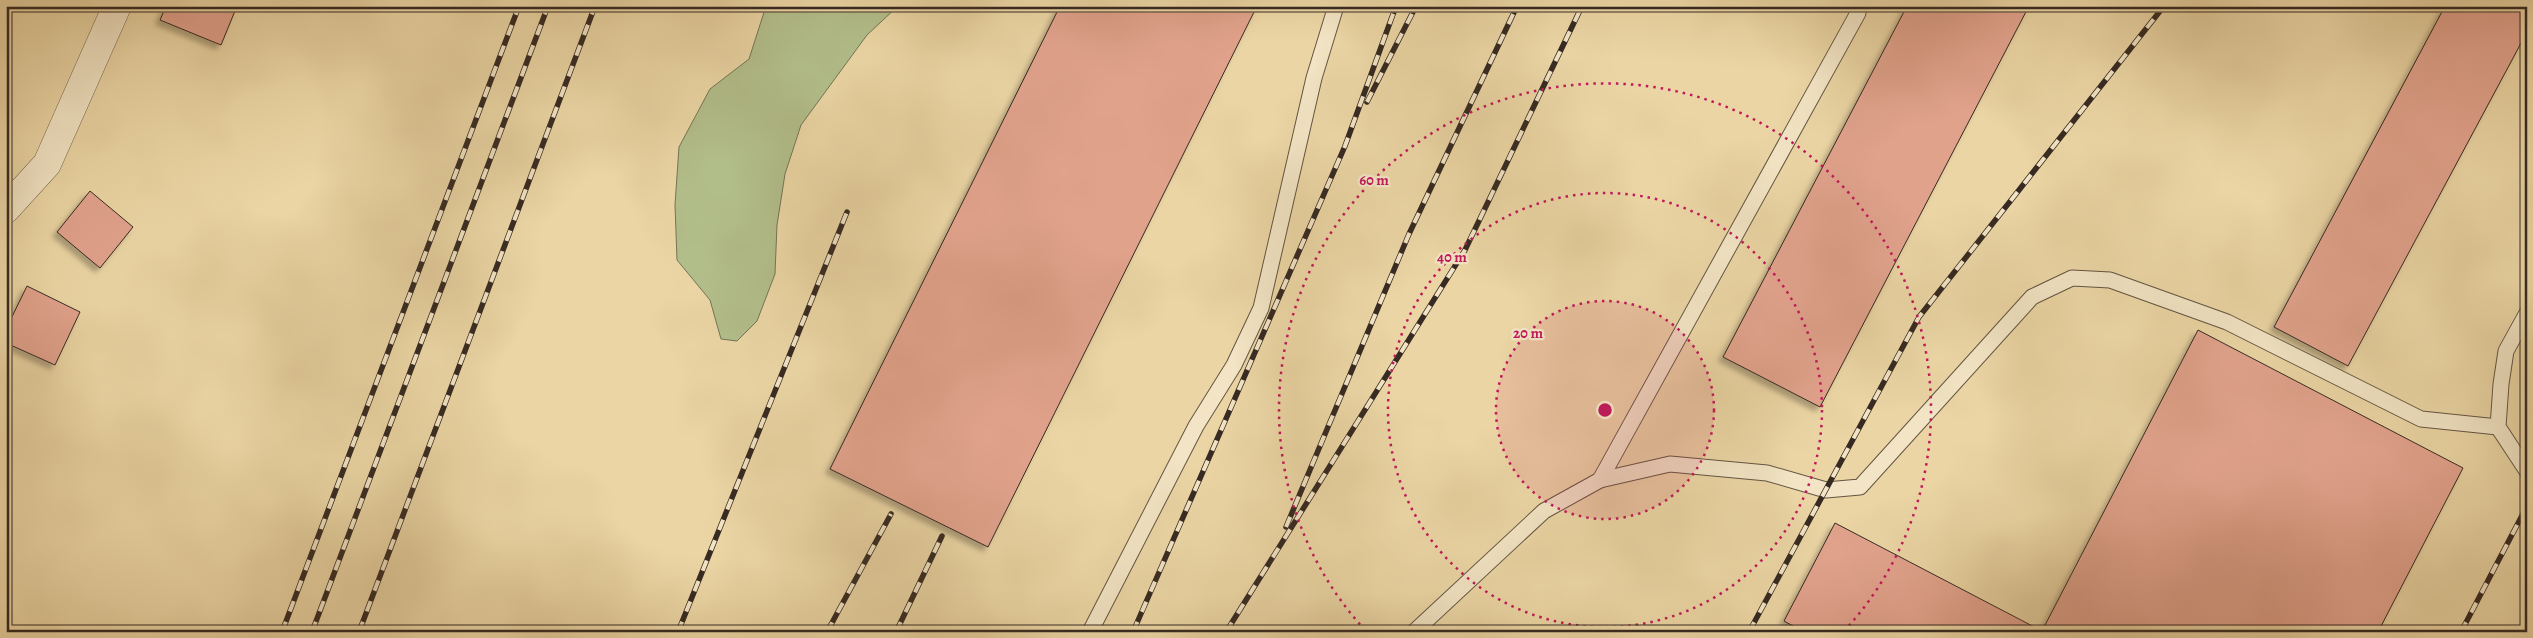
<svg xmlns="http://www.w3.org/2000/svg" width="2533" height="638" font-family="Alegreya,serif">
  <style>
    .green { fill: #b2be8a; stroke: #747456 }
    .building { fill: #e1a28c; stroke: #362a22; filter: url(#shadow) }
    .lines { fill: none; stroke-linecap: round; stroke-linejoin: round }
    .service-casing { stroke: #635542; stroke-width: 17 }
    .minor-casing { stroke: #635542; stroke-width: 29 }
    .service { stroke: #f2e4c4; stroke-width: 15 }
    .minor { stroke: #f2e4c4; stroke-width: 28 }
    .rail-casing { stroke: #362a22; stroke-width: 5.5 }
    .rail { stroke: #f2e4c4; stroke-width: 4; stroke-dasharray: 11; stroke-linecap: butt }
    .ring { fill: none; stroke: #c2185b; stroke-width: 2.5; stroke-dasharray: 2.5 5 }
    .centre { fill: #c2185b; stroke: #f2e4c4; stroke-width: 2.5 }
    .ring-label { font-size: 15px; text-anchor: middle; font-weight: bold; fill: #c2185b; stroke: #f2e4c4; stroke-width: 4.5; stroke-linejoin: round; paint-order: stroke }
  </style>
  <defs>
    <filter id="shadow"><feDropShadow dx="-4.5" dy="4.5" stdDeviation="2.5" flood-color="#0004"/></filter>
  </defs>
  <rect width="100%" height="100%" fill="#ebd5a4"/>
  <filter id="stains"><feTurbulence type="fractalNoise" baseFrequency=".004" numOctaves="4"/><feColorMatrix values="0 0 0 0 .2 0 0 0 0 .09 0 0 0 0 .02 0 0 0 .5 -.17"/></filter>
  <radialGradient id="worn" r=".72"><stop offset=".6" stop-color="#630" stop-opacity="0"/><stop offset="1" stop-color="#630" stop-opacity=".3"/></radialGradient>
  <polygon class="green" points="766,6 898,6 867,35 801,125 785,174 777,225 775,274 757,321 737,341 721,339 710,300 677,260 675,205 679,147 710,89 749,59"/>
  <g class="building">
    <polygon points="166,6 237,6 221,45 160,20"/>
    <polygon points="1060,6 1257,6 988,547 830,469"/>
    <polygon points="1907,6 2029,6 1820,407 1723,357"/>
    <polygon points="2445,6 2527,6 2527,32 2348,366 2274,327"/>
    <polygon points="90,191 133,227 100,268 57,232"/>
    <polygon points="27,286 80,312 55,365 6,343 6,329"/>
    <polygon points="2198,330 2463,468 2378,632 1804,632 1784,621 1835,523 2042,631"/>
  </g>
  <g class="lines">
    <g class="service-casing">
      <g id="service">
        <polyline points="2527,313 2506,351 2501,384 2498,427 2527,471"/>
        <polyline points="1600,480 1858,13"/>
        <polyline points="1090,632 1196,426 1234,365 1261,308 1314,78 1336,6"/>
        <polyline points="1414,632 1544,511 1600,480 1670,464 1767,473 1826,490 1860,487 2032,297 2072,278 2110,280 2227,322 2421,419 2498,427"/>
      </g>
    </g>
    <g class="minor-casing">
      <polyline id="minor" points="6,209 47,164 117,6"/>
    </g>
    <use href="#service" class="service"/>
    <use href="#minor" class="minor"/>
    <g class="rail-casing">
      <g id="rail">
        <polyline points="1367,102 1416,6"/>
        <polyline points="1286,527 1409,234 1517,6"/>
        <polyline points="282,632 519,6"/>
        <polyline points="312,632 548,6"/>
        <polyline points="359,632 595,6"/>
        <polyline points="678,632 847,212"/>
        <polyline points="827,632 891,514"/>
        <polyline points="896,632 942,536"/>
        <polyline points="1133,632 1345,146 1396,6"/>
        <polyline points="1226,632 1465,250 1582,6"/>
        <polyline points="1749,632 1919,317 2164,6"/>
        <polyline points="2461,632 2526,508"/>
      </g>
    </g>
    <use href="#rail" class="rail"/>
  </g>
  <circle cx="1605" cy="410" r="109" fill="#c2185b" fill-opacity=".12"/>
  <g class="ring">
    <circle cx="1605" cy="410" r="109"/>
    <circle cx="1605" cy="410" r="217"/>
    <path d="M1365 630A326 326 0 1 1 1845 630"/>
  </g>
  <circle cx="1605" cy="410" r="8" class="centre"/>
  <g class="ring-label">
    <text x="1374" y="185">60 m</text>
    <text x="1452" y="262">40 m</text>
    <text x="1528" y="338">20 m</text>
  </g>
  <rect width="2533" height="638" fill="none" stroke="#ebd5a4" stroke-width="25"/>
  <rect x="8" y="8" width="2518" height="623" fill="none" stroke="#362a22" stroke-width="2.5"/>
  <rect x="12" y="12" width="2508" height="613" fill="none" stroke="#362a22"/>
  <rect width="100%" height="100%" filter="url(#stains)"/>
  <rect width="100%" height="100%" fill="url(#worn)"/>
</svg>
